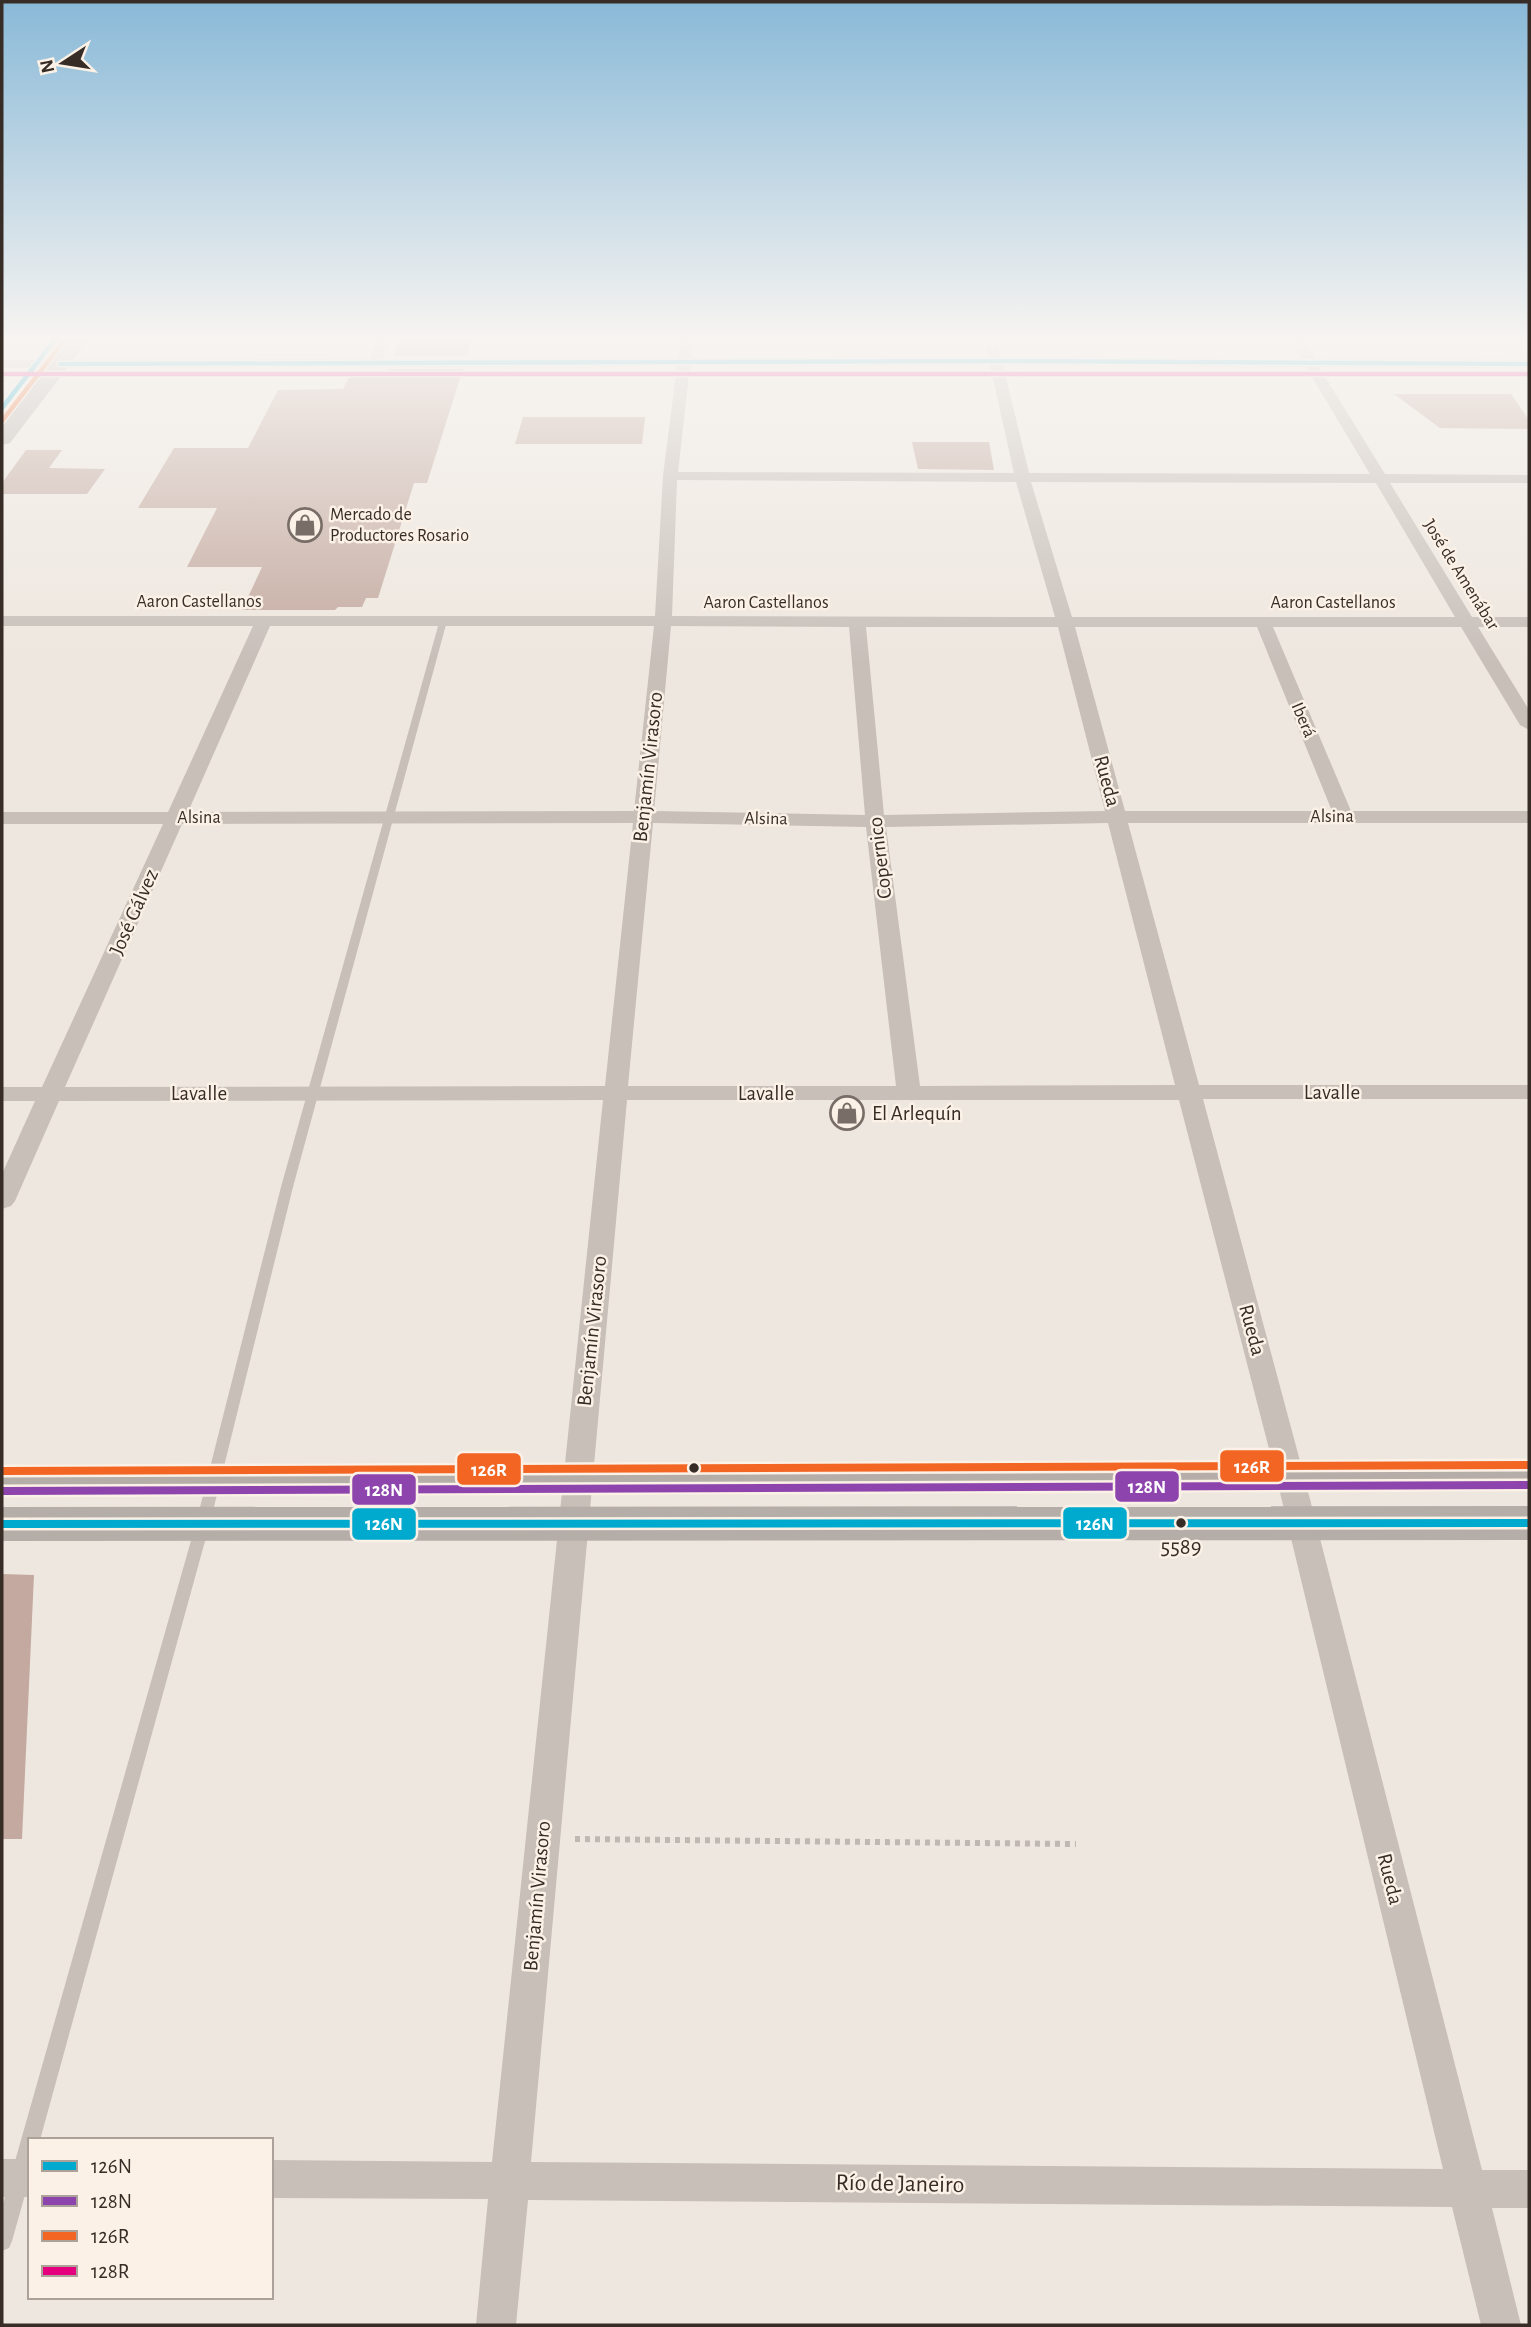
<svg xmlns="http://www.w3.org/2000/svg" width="1531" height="2327" font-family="'Alegreya Sans',sans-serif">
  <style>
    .building { fill: #c3a99f }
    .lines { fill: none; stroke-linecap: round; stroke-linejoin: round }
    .path { stroke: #bfb7b1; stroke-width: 6; stroke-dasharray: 5 5; stroke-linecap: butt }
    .service { fill: #c7bfb8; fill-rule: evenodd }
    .minor { fill: #c7bfb8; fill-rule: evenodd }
    .primary { fill: #b5ada8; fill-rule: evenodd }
    .bus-1-far1-casing { stroke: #fbf1e6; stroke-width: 7 }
    .bus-1-casing { stroke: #fbf1e6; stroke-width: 13 }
    .bus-2-casing { stroke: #fbf1e6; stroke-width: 13 }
    .bus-3-far1-casing { stroke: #fbf1e6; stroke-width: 7 }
    .bus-3-casing { stroke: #fbf1e6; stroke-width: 13 }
    .bus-4-casing { stroke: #fbf1e6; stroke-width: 7 }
    .bus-1-far1 { stroke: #00a9ce; stroke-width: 4.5 }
    .bus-1 { stroke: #00a9ce; stroke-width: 8 }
    .bus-2 { stroke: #8e44ad; stroke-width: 8 }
    .bus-3-far1 { stroke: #f26522; stroke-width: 4.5 }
    .bus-3 { stroke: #f26522; stroke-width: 8 }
    .bus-4 { stroke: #e5007d; stroke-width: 4.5 }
    .bus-dot { fill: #382c27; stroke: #fbf1e6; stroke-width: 2.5 }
    .labels { text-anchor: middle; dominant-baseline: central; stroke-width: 5; stroke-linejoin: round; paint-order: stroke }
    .far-poi-label { font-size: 18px; fill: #382c27; stroke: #fbf1e6; text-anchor: start }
    .far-street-label { font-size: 18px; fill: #382c27; stroke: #fbf1e6 }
    .street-label { font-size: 21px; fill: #382c27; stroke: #fbf1e6 }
    .poi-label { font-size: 21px; fill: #382c27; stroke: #fbf1e6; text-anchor: start }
    .near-bus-label { font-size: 23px; fill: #382c27; stroke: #fbf1e6 }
    .near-street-label { font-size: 24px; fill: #382c27; stroke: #fbf1e6 }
    .line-badge { stroke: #fbf1e6; stroke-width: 2.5 }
    .badge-label { font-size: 19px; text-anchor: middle; font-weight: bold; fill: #fff }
  </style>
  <rect width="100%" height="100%" fill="#eee7df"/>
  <g class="building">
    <polygon points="400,337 472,337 467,356 393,356"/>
    <polygon points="388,369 463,369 427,483 414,483 378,598 366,598 362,607 338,607 335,610 242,610 262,567 187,567 217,508 138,508 174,448 248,448 278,390 343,389 352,372 387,372"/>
    <polygon points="1394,394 1511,394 1529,420 1529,429 1440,428"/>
    <polygon points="523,417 645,417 642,444 515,444"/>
    <polygon points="912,442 989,442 994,470 918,469"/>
    <polygon points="26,450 62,450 49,468 105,469 87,494 2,494 2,483"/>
    <polygon points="2,1574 34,1575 22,1839 2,1839"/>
  </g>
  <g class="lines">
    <polyline class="path" points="575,1839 1076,1844"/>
    <polygon class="service" points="440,619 447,621 293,1187 210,1523 40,2140 30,2140 30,2177 12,2241 9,2248 2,2251 2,2207 196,1523 281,1187"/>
    <g class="minor">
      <path d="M379,337h12l-8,22 295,-1 3,-21h12l-2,21 297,-1 -4,-20h12l5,20 301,2 -13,-22h13l13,22 214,1v8l-210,-1 66,107 144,1v8h-139l82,134h57v10h-51l51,83v20l-9,-5 -59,-98h-188l78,184h178v12h-401l71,262h330v14h-326l101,377 178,694h47v38h-37l29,117h-40l-29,-118 -924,-7 -12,125h-40l12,-126 -217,-1v-38l221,2 111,-1062 -544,1 -44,100 -4,5 -9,3v-35l33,-73h-33v-14h40l121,-263h-161v-12h166l85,-186h-251v-10h653l8,-140 14,-110 -675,2v-8l368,-1zM990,365l24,108 -336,-1 12,-106zM1003,365l303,2 64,107 -341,-1zM677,480l339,2 39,135 -383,-1zM1031,482l345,1 79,134h-383zM270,626h384l-20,185 -446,1zM671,626l178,1 16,188 -211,-4zM866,627h192l47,184 -221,4zM1075,627h182l75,184h-207zM633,823l-28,263 -540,1 117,-263zM653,823l213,4 30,259h-268zM1108,823l67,262 -255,1 -34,-259zM627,1100h552l97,376 167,693 -912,-7z"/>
      <rect x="2" y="2159" width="28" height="38"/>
    </g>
    <g class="primary">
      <polygon points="70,337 91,337 10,443 2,445 2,424"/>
      <polygon points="1529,1459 1529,1491 2,1497 2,1465"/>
      <polygon points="1529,1506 1529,1540 2,1541 2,1507"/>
    </g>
    <g class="bus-1-far1-casing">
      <g id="bus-1-far1">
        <polyline points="60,364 996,361 1529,364"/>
        <polyline points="2,408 57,337"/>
      </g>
    </g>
    <g class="bus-1-casing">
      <polyline id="bus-1" points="2,1524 1529,1523"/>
    </g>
    <g class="bus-2-casing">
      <polyline id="bus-2" points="2,1491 1529,1485"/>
    </g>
    <g class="bus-3-far1-casing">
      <polyline id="bus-3-far1" points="2,421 67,337"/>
    </g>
    <g class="bus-3-casing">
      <polyline id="bus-3" points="2,1471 1529,1465"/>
    </g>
    <g class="bus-4-casing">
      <polyline id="bus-4" points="2,374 1529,374"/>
    </g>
    <use href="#bus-1-far1" class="bus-1-far1"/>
    <use href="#bus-1" class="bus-1"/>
    <use href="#bus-2" class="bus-2"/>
    <use href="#bus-3-far1" class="bus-3-far1"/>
    <use href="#bus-3" class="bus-3"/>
    <use href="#bus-4" class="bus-4"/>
  </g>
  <linearGradient id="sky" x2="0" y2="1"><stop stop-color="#89b9d8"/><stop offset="0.51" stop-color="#f7f4f1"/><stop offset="1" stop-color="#f7f4f1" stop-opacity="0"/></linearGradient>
  <rect width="1531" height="663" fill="url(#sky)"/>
  <defs>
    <g id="shop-ring" transform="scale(1.75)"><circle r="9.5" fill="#fbf1e6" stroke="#786d67" stroke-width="1.5"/><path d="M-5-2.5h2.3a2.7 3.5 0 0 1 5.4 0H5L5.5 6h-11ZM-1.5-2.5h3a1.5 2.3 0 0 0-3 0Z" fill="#786d67"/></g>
  </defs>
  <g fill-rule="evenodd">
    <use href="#shop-ring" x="305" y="525"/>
    <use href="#shop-ring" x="847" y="1113"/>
  </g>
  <g class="bus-dot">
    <circle cx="694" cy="1468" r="6"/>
    <circle cx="1181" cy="1523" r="6"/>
  </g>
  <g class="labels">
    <g class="far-poi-label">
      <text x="330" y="515">Mercado de<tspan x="330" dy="21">Productores Rosario</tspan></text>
    </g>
    <g class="far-street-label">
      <text transform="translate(1461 575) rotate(58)">José de Amenábar</text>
      <text x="199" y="602">Aaron Castellanos</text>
      <text x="766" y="603">Aaron Castellanos</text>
      <text x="1333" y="603">Aaron Castellanos</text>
      <text transform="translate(1303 720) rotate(67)">Iberá</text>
      <text x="1332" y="817">Alsina</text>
      <text x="199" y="818">Alsina</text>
      <text transform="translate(766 819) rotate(1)">Alsina</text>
    </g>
    <g class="street-label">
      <text transform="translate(648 767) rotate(-84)">Benjamín Virasoro</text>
      <text transform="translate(1107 781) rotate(75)">Rueda</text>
      <text transform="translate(880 858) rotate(-97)">Copernico</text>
      <text transform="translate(134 912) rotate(-66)">José Gálvez</text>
      <text x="1332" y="1092">Lavalle</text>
      <text x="199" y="1093">Lavalle</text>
      <text x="766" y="1093">Lavalle</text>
      <text transform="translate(1252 1330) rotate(75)">Rueda</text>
      <text transform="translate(592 1331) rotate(-84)">Benjamín Virasoro</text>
      <text transform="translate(1390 1879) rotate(76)">Rueda</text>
      <text transform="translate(537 1896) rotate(-85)">Benjamín Virasoro</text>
    </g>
    <g class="poi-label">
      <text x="872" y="1113">El Arlequín</text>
    </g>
    <g class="near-bus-label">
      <text x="1181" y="1547">5589</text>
    </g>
    <g class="near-street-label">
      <text transform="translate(900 2184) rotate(1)">Río de Janeiro</text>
    </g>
  </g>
  <g class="line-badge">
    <rect x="1219" y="1449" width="66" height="34" rx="7" fill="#f26522"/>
    <rect x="456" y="1452" width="66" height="34" rx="7" fill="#f26522"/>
    <rect x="1114" y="1470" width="66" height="33" rx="7" fill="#8e44ad"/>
    <rect x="351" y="1473" width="66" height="33" rx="7" fill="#8e44ad"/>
    <rect x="1062" y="1506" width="66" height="34" rx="7" fill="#00a9ce"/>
    <rect x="351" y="1507" width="66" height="34" rx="7" fill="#00a9ce"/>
  </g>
  <g class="badge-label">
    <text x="1252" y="1473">126R</text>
    <text x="489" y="1476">126R</text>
    <text x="1147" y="1493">128N</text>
    <text x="384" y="1496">128N</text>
    <text x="1095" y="1530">126N</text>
    <text x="384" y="1530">126N</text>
  </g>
  <rect width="1531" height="2327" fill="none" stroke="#382c27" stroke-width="7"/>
  <rect x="28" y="2138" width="245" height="161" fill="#fbf1e6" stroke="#ada29a" stroke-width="2"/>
  <rect x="42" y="2161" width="35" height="10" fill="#00a9ce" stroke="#ada29a" stroke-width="2"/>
  <text x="91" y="2173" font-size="21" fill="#382c27">126N</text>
  <rect x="42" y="2196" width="35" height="10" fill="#8e44ad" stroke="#ada29a" stroke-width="2"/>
  <text x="91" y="2208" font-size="21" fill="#382c27">128N</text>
  <rect x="42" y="2231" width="35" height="10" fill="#f26522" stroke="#ada29a" stroke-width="2"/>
  <text x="91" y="2243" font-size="21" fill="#382c27">126R</text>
  <rect x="42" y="2266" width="35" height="10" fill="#e5007d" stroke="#ada29a" stroke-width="2"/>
  <text x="91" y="2278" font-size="21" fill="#382c27">128R</text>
  <g transform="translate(63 63) rotate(258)" stroke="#fbf1e6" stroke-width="5" paint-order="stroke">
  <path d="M0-5L12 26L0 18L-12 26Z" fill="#382c27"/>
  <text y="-10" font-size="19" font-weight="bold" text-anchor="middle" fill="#382c27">N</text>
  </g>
</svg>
